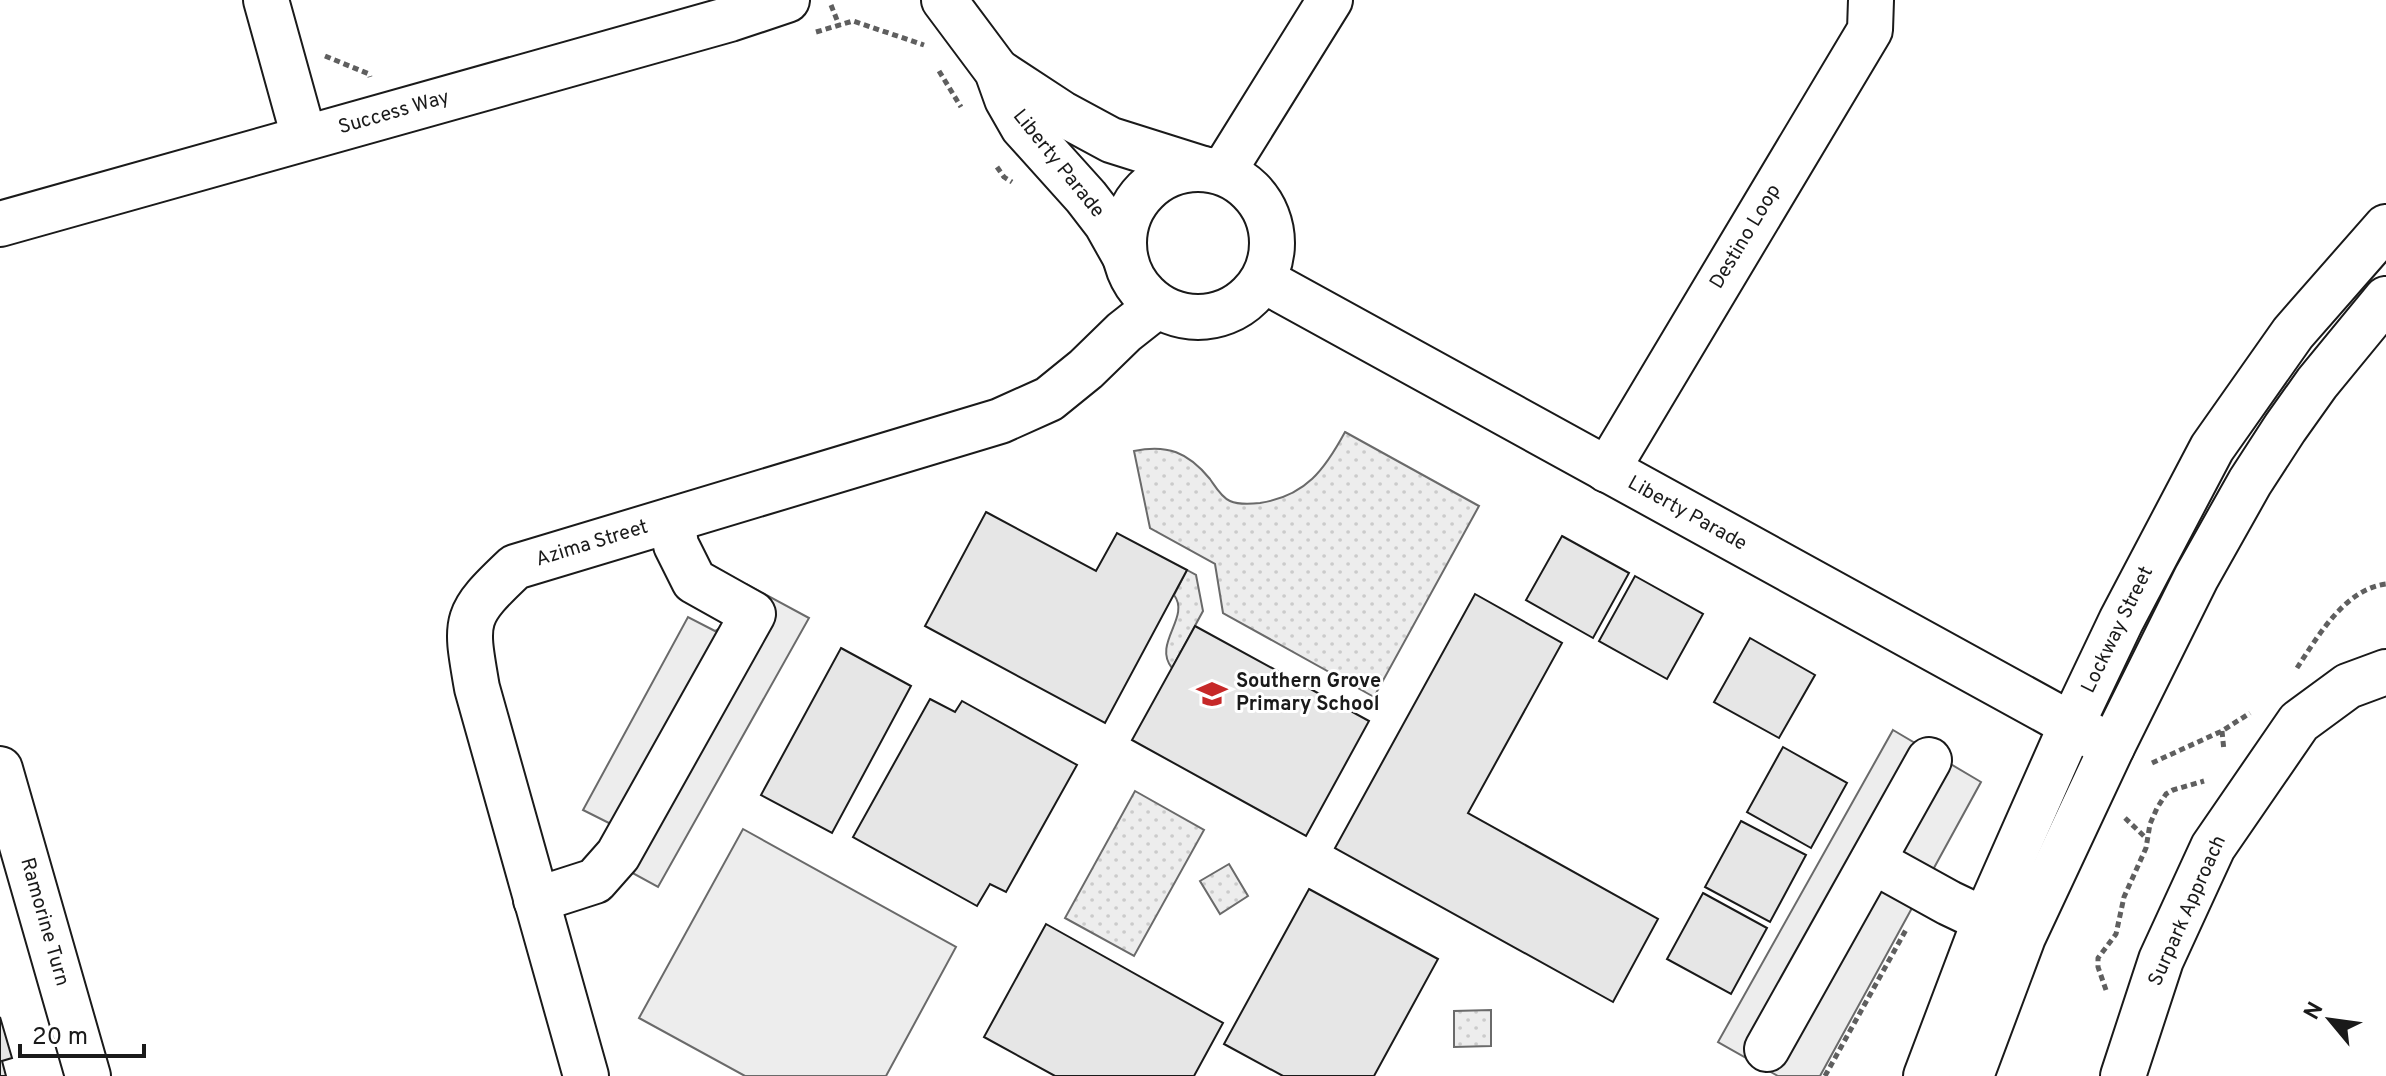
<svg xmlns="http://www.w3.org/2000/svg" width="2386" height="1076" font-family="Overpass,sans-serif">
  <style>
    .grass { fill: url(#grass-dots); stroke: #6a6a6a; stroke-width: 2 }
    .pitch { fill: #ededed; stroke: #6a6a6a; stroke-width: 2 }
    .building { fill: #e6e6e6; stroke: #1a1a1a; stroke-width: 2 }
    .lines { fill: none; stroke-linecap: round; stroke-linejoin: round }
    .minor-casing { stroke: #1a1a1a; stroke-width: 48 }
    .path { stroke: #5f5f5f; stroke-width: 5; stroke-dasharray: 6 4; stroke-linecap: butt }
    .minor { stroke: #fff; stroke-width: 44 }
    .labels { text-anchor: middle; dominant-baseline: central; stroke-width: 6; stroke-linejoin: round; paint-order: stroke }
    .street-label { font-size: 20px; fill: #1a1a1a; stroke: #fff }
    .poi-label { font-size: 20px; font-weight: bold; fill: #1a1a1a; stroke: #fff; text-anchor: start }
  </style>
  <defs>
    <pattern id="grass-dots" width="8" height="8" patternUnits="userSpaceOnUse" patternTransform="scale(2)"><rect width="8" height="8" fill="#ededed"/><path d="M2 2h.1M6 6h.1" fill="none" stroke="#cbcbcb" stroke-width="1.8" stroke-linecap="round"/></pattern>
  </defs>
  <rect width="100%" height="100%" fill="#fff"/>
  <g class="grass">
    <path d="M1345,432l134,74 -105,191 -151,-84 -8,-49 -65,-36 -16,-77c33,-7 54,1 76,28 5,7 11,18 20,22 9,4 21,3 30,2 46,-7 65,-34 85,-71z"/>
    <path d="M1187,570l9,5 7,36 -31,57c-20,-24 19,-51 2,-73z"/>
    <polygon points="1135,791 1204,830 1134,956 1065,918"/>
    <polygon points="1229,864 1248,896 1220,914 1200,881"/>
    <polygon points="1491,1010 1491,1046 1454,1047 1454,1011"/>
  </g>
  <g class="pitch">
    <polygon points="746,584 809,618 658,887 596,853 611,824 583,810 688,617 715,631 720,628"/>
    <polygon points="1893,730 1981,782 1820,1076 1778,1076 1718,1042"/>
    <polygon points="743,829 956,947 886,1076 745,1076 639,1018"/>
  </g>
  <g class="building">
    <polygon points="986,512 1096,571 1117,533 1187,570 1105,723 925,626"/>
    <polygon points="1562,536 1629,573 1593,638 1526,600"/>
    <polygon points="1635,576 1703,614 1667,679 1599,641"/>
    <polygon points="1475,594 1562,643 1468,813 1658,919 1613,1002 1335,848"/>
    <polygon points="1195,626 1369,721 1306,836 1132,740"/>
    <polygon points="1750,638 1815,675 1779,738 1714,702"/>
    <polygon points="841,648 911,686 832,833 761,795"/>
    <polygon points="930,699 955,712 962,701 1077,765 1006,892 990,884 977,906 853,837"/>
    <polygon points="1783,747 1847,783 1811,848 1747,812"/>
    <polygon points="1741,821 1806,855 1770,922 1705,887"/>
    <polygon points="1309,889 1438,959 1374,1076 1283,1076 1224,1044"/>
    <polygon points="1703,893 1767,928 1731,994 1667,959"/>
    <polygon points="1046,924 1223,1023 1194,1076 1055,1076 984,1037"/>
    <polygon points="0,1017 12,1058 2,1061 6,1076 0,1076"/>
  </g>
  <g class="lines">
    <g class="minor-casing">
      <g id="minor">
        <polyline points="266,0 304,137"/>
        <polyline points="944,0 997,71 1007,99 1023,127 1086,197 1106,223 1124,255"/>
        <polyline points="997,71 1061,113 1111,140 1203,169"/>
        <circle cx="1198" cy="243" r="74"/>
        <polyline points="1223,172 1330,0"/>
        <polyline points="0,224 730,19 787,0"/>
        <polyline points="1263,280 2112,747"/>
        <polyline points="1607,470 1870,30 1871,0"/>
        <polyline points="0,769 88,1076"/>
        <polyline points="1873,861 1949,903 2010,932"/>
        <polyline points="536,900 595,881 618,855 753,614 694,581 676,545 672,520"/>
        <polyline points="1767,1049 1929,760"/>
        <path d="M586,1076l-109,-388c-12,-69 -14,-72 38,-121l485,-146 49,-22 37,-30 38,-37 33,-26"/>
        <polyline points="1926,1076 1985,920 2071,726 2121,621 2212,448 2293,333 2386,227"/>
        <polyline points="1971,1076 2023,937 2112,747 2196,578 2250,482 2285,428 2317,383 2386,299"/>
        <polyline points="2123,1076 2161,960 2213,847 2299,722 2348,686 2386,672"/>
      </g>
    </g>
    <g class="path">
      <polyline points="831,5 839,25"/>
      <polyline points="816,32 853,21 924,45"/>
      <polyline points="325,56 369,74 370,77"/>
      <polyline points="939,71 961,107"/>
      <polyline points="997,167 1004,177 1012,182"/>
      <path d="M2297,668c21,-32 48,-79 89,-84"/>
      <polyline points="2222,731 2224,751"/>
      <polyline points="2152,763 2222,731 2250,713"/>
      <polyline points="2125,818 2147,839"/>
      <polyline points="2106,990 2098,967 2098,958 2116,934 2124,897 2146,848 2150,824 2157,808 2166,794 2173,790 2204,781"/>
      <polyline points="1825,1076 1907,928"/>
    </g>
    <use href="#minor" class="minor"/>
  </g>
  <defs>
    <g id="school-bare" transform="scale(2.4)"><path d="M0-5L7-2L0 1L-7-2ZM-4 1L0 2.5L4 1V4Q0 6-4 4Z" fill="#c62828" stroke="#fff" stroke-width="2.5" paint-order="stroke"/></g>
  </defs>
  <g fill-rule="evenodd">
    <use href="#school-bare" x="1212" y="694"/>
  </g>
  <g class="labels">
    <g class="street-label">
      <text transform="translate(394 113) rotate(-16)">Success Way</text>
      <text transform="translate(1058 164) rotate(51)">Liberty Parade</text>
      <text transform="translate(1746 237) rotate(-59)">Destino Loop</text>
      <text transform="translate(1687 514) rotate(29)">Liberty Parade</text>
      <text transform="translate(592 544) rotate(-17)">Azima Street</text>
      <text transform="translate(2118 630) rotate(-64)">Lockway Street</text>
      <text transform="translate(2188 911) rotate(-66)">Surpark Approach</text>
      <text transform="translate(44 922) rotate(74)">Ramorine Turn</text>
    </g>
    <g class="poi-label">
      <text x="1236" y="682">Southern Grove<tspan x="1236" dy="23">Primary School</tspan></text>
    </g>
  </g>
  <g transform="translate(2330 1020) rotate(299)" stroke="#ffffff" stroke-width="6" paint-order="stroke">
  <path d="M0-6L14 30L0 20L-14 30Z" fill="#1a1a1a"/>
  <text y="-12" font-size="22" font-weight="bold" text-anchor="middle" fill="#1a1a1a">N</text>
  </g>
  <path d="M20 1044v12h124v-12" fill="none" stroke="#1a1a1a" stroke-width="4"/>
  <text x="32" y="1044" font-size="24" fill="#1a1a1a" stroke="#ffffff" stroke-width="6" paint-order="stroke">20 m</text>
</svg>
